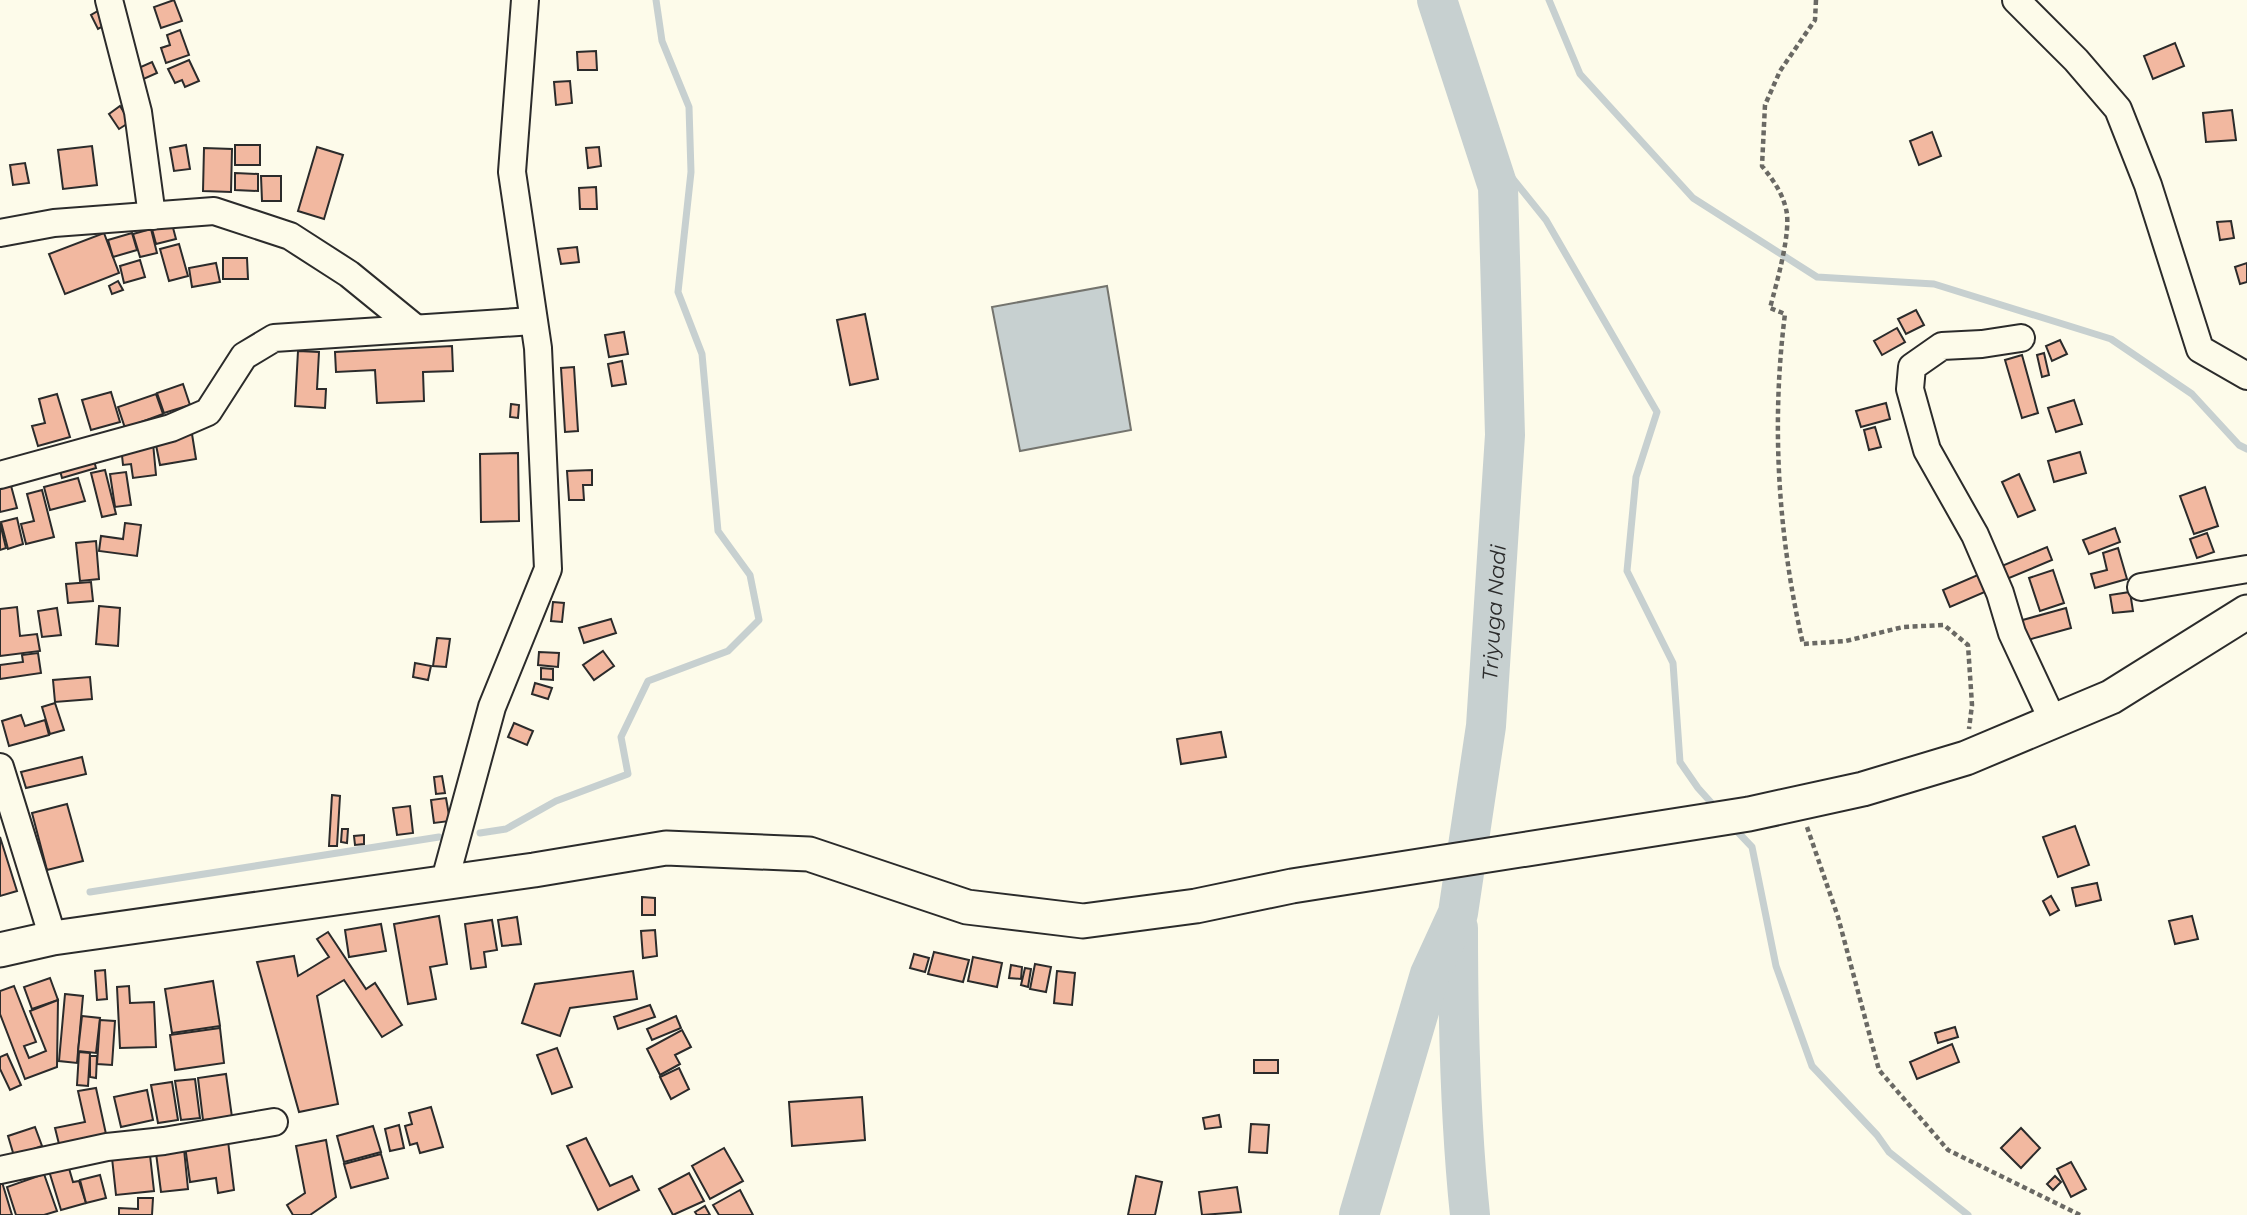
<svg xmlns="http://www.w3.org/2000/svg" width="2247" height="1215" font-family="Montserrat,sans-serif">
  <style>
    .water { fill: #c7d0d0; stroke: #74746e; stroke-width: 2 }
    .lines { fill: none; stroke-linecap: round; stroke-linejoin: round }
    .stream { stroke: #c7d0d0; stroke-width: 7 }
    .river { stroke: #c7d0d0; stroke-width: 40 }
    .building { fill: #f2b8a0; stroke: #2b2b2b; stroke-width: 2 }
    .minor-casing { stroke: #2b2b2b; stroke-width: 30 }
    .major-casing { stroke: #2b2b2b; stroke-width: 37 }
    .path { stroke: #6a6964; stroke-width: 4.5; stroke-dasharray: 5 3.5; stroke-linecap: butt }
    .minor { stroke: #fdfbea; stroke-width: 26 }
    .major { stroke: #fdfbea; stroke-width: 33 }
    .labels { text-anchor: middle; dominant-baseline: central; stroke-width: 5; stroke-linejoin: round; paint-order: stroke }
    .water-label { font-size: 21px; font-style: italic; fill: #2b2b2b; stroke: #fdfbea }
  </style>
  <rect width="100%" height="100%" fill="#fdfbea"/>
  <polygon class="water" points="1107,286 1131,430 1020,451 992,307"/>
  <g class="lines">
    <g class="stream">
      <polyline points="1549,0 1580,74 1693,198 1817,277 1934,284 2111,339 2192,394 2239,445 2247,449"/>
      <polyline points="1484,143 1546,220 1657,412 1636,477 1627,571 1673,663 1680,762 1698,788 1716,808"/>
      <polyline points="1733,827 1752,847 1776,966 1812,1066 1877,1135 1889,1152 1968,1215"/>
      <polyline points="480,833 506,829 556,801 628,774 621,737 648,681 728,651 759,620 750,575 718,531 702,354 678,292 691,172 689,107 662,41 656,0"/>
      <polyline points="90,892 439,837"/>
    </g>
    <g class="river">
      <path d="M1458,928c0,96 2,192 12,287"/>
      <path id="s1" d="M1359,1215l71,-241 28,-61 28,-187 19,-291 -7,-248 -61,-187"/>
    </g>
  </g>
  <g class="building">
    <polygon points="174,0 182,21 161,28 154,7"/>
    <polygon points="103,8 111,22 98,29 91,15"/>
    <polygon points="180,30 189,55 166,63 161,48 170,45 167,35"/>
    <polygon points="2175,43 2184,66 2153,79 2144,56"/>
    <polygon points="596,51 597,70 578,70 577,52"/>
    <polygon points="189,60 199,81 185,87 182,80 175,83 168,69"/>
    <polygon points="152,62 157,73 139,81 134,70"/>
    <polygon points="570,81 572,103 556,105 554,82"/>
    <polygon points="120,106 130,122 119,129 109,114"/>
    <polygon points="2232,110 2236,140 2206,142 2203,113"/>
    <polygon points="1932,132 1941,156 1919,165 1910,141"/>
    <polygon points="186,145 190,169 174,171 170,148"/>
    <rect x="235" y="145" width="25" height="20"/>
    <polygon points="92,146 97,185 63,189 58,150"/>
    <polygon points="317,147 343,155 324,219 298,211"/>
    <polygon points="599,147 601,166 588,168 586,148"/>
    <polygon points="204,148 232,149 231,192 203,191"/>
    <polygon points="25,163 29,183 13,185 10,165"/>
    <polygon points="235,173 258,174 258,191 235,190"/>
    <polygon points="261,176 281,176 281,201 262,201"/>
    <polygon points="596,187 597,209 580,209 579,188"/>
    <polygon points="2231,221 2234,238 2220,240 2217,222"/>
    <polygon points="172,224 176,239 156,244 152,229"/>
    <polygon points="151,229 157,253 140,257 133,234"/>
    <polygon points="104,233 119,273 65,294 49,254"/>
    <polygon points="132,233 137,250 113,257 108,240"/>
    <polygon points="179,244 188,276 169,281 160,249"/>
    <polygon points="577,247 579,262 561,264 558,249"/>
    <polygon points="223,258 247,258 248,279 223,279"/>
    <polygon points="140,260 145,277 124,283 120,266"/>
    <polygon points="216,263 220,282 192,287 189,268"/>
    <polygon points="2247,263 2247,282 2240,284 2235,267"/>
    <polygon points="118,281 123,290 112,294 109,286"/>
    <polygon points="1916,310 1924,325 1906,334 1898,319"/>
    <polygon points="865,314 878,379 850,385 837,320"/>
    <polygon points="1897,328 1905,342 1882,355 1874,341"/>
    <polygon points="624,332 628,354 609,357 605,335"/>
    <polygon points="2060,340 2067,354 2052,361 2046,346"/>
    <polygon points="452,346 453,371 423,372 424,401 377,403 375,370 336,372 335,352"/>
    <polygon points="298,351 319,352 317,389 326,389 325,408 295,406"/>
    <polygon points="2044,353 2049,375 2042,377 2037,355"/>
    <polygon points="2022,355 2038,413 2022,418 2005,360"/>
    <polygon points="622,361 626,384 612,386 608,364"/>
    <polygon points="574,367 578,431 565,432 561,368"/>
    <polygon points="183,384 190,405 164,413 157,393"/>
    <polygon points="111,392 120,422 91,430 82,400"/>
    <polygon points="57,394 70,437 38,446 32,426 45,423 39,399"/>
    <polygon points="156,394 163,414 125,428 118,407"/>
    <polygon points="2074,400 2082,424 2056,432 2048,408"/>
    <polygon points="1886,403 1890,419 1861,427 1856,411"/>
    <polygon points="511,404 519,405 518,418 510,417"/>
    <polygon points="1875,427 1881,447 1869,450 1864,430"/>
    <polygon points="192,434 196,459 160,465 155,440"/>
    <polygon points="153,443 156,475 133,478 131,464 123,465 121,446"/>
    <polygon points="2080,452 2086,473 2054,482 2048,461"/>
    <polygon points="92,453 96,468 62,478 58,463"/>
    <polygon points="518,453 519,521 481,522 480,454"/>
    <polygon points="105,470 116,514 102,517 91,473"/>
    <polygon points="592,470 592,485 583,485 584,500 569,500 567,471"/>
    <polygon points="126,472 131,505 115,507 110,474"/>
    <polygon points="2019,474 2035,510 2018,517 2002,482"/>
    <polygon points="78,478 85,501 50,510 44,487"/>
    <polygon points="10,482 17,508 0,512 0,485"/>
    <polygon points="2205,487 2218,526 2194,534 2180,496"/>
    <polygon points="42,490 54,537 26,544 21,524 34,521 27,494"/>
    <polygon points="17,518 23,544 8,549 1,522"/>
    <polygon points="0,523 6,548 0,550"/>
    <polygon points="125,523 141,525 137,556 99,551 101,536 123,539"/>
    <polygon points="2115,528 2120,542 2089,554 2083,540"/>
    <polygon points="2207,533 2214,552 2197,558 2190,539"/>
    <polygon points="96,541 99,579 80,581 76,543"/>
    <polygon points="2047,547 2052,560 2002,581 1997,568"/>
    <polygon points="2118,548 2127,579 2095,588 2091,574 2107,570 2103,553"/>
    <polygon points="2053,570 2064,603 2040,611 2029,578"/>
    <polygon points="1980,574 1987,591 1950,607 1943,590"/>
    <polygon points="91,582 93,601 68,603 66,584"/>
    <polygon points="2130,592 2133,611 2113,613 2110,595"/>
    <polygon points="553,602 564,603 562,622 551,621"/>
    <polygon points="99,606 120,608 118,646 96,644"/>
    <polygon points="17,607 20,636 37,634 40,651 0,656 0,609"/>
    <polygon points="57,608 61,635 42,637 38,611"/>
    <polygon points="2066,608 2071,628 2024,641 2019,621"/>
    <polygon points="611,619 616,633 584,643 579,628"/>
    <polygon points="437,638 450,639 446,667 433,666"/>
    <polygon points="603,651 614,666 594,680 583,665"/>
    <polygon points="539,652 559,653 558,667 538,665"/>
    <polygon points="38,653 41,673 0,679 0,665 23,662 22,655"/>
    <polygon points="415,663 431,666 428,680 413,677"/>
    <polygon points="541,668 553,669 553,680 541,679"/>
    <polygon points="90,677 92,699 55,702 53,680"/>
    <polygon points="535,683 552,688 548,699 532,694"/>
    <polygon points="55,703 64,730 50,734 42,707"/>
    <polygon points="21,715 25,726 45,720 49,735 9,746 2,721"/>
    <polygon points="514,723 533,731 527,745 508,737"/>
    <polygon points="1221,732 1226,757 1181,764 1177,739"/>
    <polygon points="82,757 86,774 26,788 21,772"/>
    <polygon points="442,776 445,793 436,794 434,777"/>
    <polygon points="332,795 340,796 337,846 329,846"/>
    <polygon points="446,798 450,821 434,823 431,800"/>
    <polygon points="67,804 83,861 47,870 32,813"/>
    <polygon points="410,806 413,833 397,835 393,808"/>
    <polygon points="2075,826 2089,865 2058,877 2043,837"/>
    <polygon points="342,829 348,829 347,843 341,842"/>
    <polygon points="364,835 364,844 355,845 354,836"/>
    <polygon points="0,837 17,891 0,896"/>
    <polygon points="2097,883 2101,900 2076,906 2072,888"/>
    <polygon points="2051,896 2059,910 2050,915 2043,901"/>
    <polygon points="642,897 655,898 655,915 642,915"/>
    <polygon points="439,916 447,964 430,967 436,999 408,1004 394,924"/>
    <polygon points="2192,916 2198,939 2175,944 2169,921"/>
    <polygon points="517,917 521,944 502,946 498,920"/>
    <polygon points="492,920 497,950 484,952 486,967 471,969 465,924"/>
    <polygon points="381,924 386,951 349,957 345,930"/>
    <polygon points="655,930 657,956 643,958 641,931"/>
    <polygon points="328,932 366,989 375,983 402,1025 382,1037 344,980 317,996 338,1104 299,1112 257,962 294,956 298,976 329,957 317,939"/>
    <polygon points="934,952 969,960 963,982 928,974"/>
    <polygon points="914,954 929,958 925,972 910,968"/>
    <polygon points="973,957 1002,963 997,987 968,981"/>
    <polygon points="1035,964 1051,967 1046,992 1030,989"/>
    <polygon points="1011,965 1022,967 1021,979 1009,978"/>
    <polygon points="1025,968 1031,969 1028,987 1021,985"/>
    <polygon points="105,970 107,999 97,1000 95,971"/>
    <polygon points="633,971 637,999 570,1008 560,1036 522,1023 535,984"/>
    <polygon points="1057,971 1075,973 1072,1005 1054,1003"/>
    <polygon points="50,978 58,1000 32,1009 24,987"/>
    <polygon points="213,981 220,1026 172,1033 165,989"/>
    <polygon points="14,986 36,1042 24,1046 29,1058 46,1051 30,1011 58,1000 57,1067 25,1079 0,1014 0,991"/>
    <polygon points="129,986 130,1003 154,1002 156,1047 120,1048 117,987"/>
    <polygon points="65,994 83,996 77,1063 59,1061"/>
    <polygon points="650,1005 655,1017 618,1029 614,1017"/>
    <polygon points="82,1016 100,1018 96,1053 78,1051"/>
    <polygon points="676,1016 681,1028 652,1040 647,1029"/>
    <polygon points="100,1020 115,1021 112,1065 97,1064"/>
    <polygon points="1955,1027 1958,1037 1938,1043 1935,1033"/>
    <polygon points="220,1028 224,1063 175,1070 170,1035"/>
    <polygon points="682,1030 691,1047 675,1055 680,1064 660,1075 647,1049"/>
    <polygon points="1952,1044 1959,1062 1917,1079 1910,1062"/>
    <polygon points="557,1048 572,1087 552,1094 537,1055"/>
    <polygon points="79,1052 90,1053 88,1086 77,1085"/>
    <polygon points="7,1054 21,1085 10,1090 0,1069 0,1057"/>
    <polygon points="90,1056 97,1056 96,1078 90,1077"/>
    <rect x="1254" y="1060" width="24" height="13"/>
    <polygon points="679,1068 689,1089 671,1099 660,1077"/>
    <polygon points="226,1074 232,1117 203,1120 198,1078"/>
    <polygon points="195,1079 200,1118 181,1120 175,1081"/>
    <polygon points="172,1082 178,1120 158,1123 151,1085"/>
    <polygon points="96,1088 106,1134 59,1144 55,1128 85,1122 78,1091"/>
    <polygon points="147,1090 153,1120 121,1127 114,1097"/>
    <polygon points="862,1097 865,1140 792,1146 789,1102"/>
    <polygon points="431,1107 443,1147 420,1153 417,1143 410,1145 405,1126 412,1124 409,1113"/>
    <polygon points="1219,1115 1221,1127 1205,1129 1203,1118"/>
    <polygon points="1251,1124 1269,1125 1267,1153 1249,1152"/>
    <polygon points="399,1125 404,1148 390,1151 385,1129"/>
    <polygon points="373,1126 381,1152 344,1162 337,1136"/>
    <polygon points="35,1127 42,1146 14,1156 8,1136"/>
    <polygon points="2021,1128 2040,1148 2021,1168 2001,1148"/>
    <polygon points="586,1138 610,1186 632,1176 639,1190 598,1210 567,1146"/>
    <polygon points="326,1140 336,1197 310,1215 293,1215 287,1205 305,1193 296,1146"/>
    <polygon points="228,1141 234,1190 218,1193 216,1178 190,1182 185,1146"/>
    <polygon points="724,1148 743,1181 710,1199 692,1166"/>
    <polygon points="184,1149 188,1189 161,1192 156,1153"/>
    <polygon points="381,1154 388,1178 351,1188 344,1164"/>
    <polygon points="150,1155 154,1191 116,1195 112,1158"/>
    <polygon points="2071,1162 2086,1189 2071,1197 2057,1169"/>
    <polygon points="68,1165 73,1182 79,1181 86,1203 61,1210 49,1171"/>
    <polygon points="689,1173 704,1201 673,1215 659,1189"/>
    <polygon points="44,1174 57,1211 44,1215 16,1215 7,1187"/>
    <polygon points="100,1175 106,1198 86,1203 80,1180"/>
    <polygon points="1136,1176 1162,1182 1155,1215 1128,1215"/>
    <polygon points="2055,1176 2061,1182 2053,1190 2047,1184"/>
    <polygon points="2,1182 12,1215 0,1215 0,1183"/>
    <polygon points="1237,1187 1241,1212 1202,1215 1199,1192"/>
    <polygon points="740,1190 753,1215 719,1215 713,1205"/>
    <polygon points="138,1198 153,1198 152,1215 119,1215 119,1208 138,1209"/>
    <polygon points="705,1206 710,1215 697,1215 695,1212"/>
  </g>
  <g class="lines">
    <g class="minor-casing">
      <g id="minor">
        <polyline points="109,0 138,112 152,216"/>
        <polyline points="2016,0 2076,60 2118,109 2148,185 2200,349 2247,376"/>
        <polyline points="0,233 54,223 214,211 290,236 349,274 414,327"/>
        <polyline points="2021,338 1982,344 1942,346 1912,367 1910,389 1927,450 1975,535 2000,593 2012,633 2053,721"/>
        <polyline points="0,475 171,428 208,412 244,356 274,338 533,321"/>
        <polyline points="2141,587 2247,569"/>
        <polyline points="0,767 53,938"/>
        <polyline points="445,880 492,707 548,569 538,348 512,172 525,0"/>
        <polyline points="0,1170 107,1147 164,1141 274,1122"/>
      </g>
    </g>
    <g class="major-casing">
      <polyline id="major" points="0,950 53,938 534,870 666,848 809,854 967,907 1083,921 1196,906 1292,886 1749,814 1863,789 1966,758 2111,697 2247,612"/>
    </g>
    <g class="path">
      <path d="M1816,0l-1,20 -35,51 -15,34 -3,61c11,14 20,26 24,43 6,22 -10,76 -16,99l15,6c-14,109 -7,222 18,330l43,-3 57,-14 41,-2 24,20 4,60 -3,24"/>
      <polyline points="1807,827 1838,917 1879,1070 1948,1150 2080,1215"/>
    </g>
    <use href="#minor" class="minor"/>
    <use href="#major" class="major"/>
  </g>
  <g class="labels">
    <g class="water-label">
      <text stroke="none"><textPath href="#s1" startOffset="621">Triyuga Nadi</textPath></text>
    </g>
  </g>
</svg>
